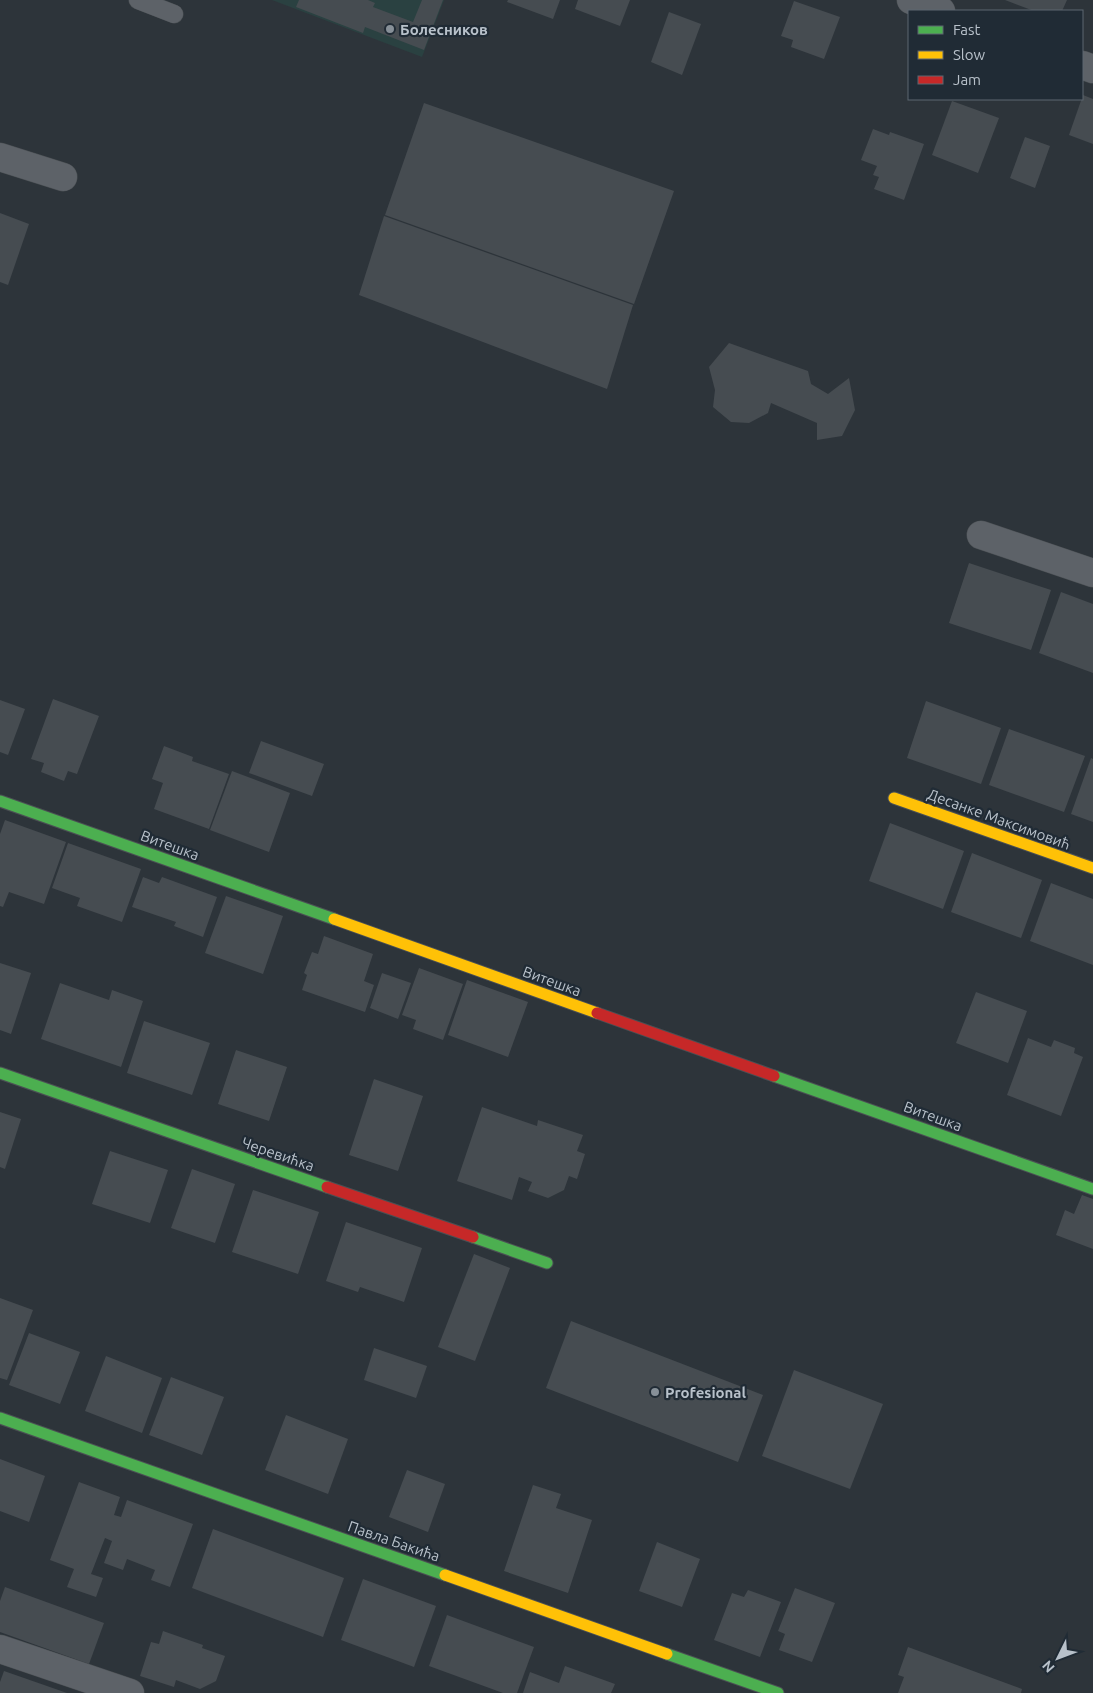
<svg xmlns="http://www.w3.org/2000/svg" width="1093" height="1693" font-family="Ubuntu,sans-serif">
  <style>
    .green { fill: #2a4141 }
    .building { fill: #464c51 }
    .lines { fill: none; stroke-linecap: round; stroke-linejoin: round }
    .lane-casing { stroke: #4b5054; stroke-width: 19 }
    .street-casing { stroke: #4b5054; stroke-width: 29 }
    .fast-casing { stroke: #4b5054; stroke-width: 13 }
    .slow-casing { stroke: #4b5054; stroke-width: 13 }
    .jam-casing { stroke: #4b5054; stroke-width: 13 }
    .lane { stroke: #5d6268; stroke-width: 18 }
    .street { stroke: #5d6268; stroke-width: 28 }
    .fast { stroke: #4caf50; stroke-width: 11 }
    .slow { stroke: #ffc107; stroke-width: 11 }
    .jam { stroke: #c62828; stroke-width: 11 }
    .poi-dot { fill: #879098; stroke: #202b35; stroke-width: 2 }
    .labels { text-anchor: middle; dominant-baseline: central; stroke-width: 4.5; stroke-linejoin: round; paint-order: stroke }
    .poi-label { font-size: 15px; font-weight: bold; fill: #b8c1ca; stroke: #202b35; text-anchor: start }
    .street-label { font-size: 15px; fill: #b8c1ca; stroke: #202b35 }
  </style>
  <rect width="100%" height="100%" fill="#2d343a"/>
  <polygon class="green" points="272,0 444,0 422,57"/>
  <g class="building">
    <polygon points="299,0 368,0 375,3 373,7 413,22 422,0 443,0 424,50 365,27 363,33 296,7"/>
    <polygon points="508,0 560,0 553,19 507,2"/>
    <polygon points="578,0 630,0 620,26 575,9"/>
    <polygon points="1005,0 1067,0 1062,11 1034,11"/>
    <polygon points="794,1 840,17 824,59 791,47 793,40 781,36"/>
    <polygon points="669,12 701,24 682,75 651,62"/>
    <polygon points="1083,95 1093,99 1093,144 1069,135"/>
    <polygon points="952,101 999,118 978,173 932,155"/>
    <polygon points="424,103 674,191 634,304 385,215"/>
    <polygon points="873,129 889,135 890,132 924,144 904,200 874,189 879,177 873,175 877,166 861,160"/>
    <polygon points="1025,137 1050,146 1035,188 1010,178"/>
    <polygon points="0,213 29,224 8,285 0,282"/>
    <polygon points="384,216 633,305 607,389 359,295"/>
    <polygon points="729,343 808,371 811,384 828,394 849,378 855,410 842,436 817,440 817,423 771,403 768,413 749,423 731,422 713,407 715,390 709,367"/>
    <polygon points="969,563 1051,590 1031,650 949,623"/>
    <polygon points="1061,592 1093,604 1093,673 1039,653"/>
    <polygon points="53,699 99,716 77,774 68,771 64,781 41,772 44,763 31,759"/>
    <polygon points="0,700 25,709 8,755 0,752"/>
    <polygon points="926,701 1001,728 981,784 907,758"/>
    <polygon points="1009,729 1085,756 1064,812 989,785"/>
    <polygon points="261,741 324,764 312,796 249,773"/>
    <polygon points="164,746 193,757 192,761 229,774 209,829 154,809 163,783 152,779"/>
    <polygon points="1091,758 1093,759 1093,822 1071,814"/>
    <polygon points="232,771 290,793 269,852 210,830"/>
    <polygon points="5,820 66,842 44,904 9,892 3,907 0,906 0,834"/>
    <polygon points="890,823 964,851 943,909 869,881"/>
    <polygon points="68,843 141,869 122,922 77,906 80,898 52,888"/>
    <polygon points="972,853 1042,880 1021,938 951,912"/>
    <polygon points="143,877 159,883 162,877 217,897 203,937 174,926 176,922 132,907"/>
    <polygon points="1051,883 1093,899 1093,965 1030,941"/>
    <polygon points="226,896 283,916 263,974 205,953"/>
    <polygon points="324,936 373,954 364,981 374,985 365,1012 302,990 307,975 304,973 312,952 318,954"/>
    <polygon points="0,963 31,973 11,1034 0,1030"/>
    <polygon points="419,968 463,984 443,1040 413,1029 416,1020 402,1015"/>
    <polygon points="382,973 411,983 398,1019 370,1008"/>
    <polygon points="467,980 528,1002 508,1057 448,1035"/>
    <polygon points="60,983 109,1000 112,990 143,1001 121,1067 41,1039"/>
    <polygon points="976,992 1027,1011 1008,1063 956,1043"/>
    <polygon points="144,1021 210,1043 192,1095 127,1073"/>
    <polygon points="1028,1038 1051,1047 1054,1040 1075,1048 1074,1053 1083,1057 1061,1116 1007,1095"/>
    <polygon points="236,1050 287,1067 269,1121 218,1104"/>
    <polygon points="374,1079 423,1096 398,1171 349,1155"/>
    <polygon points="482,1107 537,1126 538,1120 583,1135 577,1151 585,1154 577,1179 569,1176 564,1190 548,1198 528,1191 532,1182 519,1177 512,1200 457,1181"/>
    <polygon points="0,1112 21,1119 5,1169 0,1167"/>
    <polygon points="110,1151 168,1170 150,1223 92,1204"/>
    <polygon points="192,1169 235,1184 215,1243 171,1228"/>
    <polygon points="253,1190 319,1212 298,1274 232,1252"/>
    <polygon points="1082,1195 1093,1199 1093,1249 1056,1235 1065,1210 1074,1214"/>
    <polygon points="346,1222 422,1248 404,1302 360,1287 358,1292 326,1281"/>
    <polygon points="474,1254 510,1268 475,1361 438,1347"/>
    <polygon points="0,1298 33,1310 7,1380 0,1378"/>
    <polygon points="571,1321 763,1395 738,1462 546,1388"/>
    <polygon points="29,1333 80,1352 60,1404 9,1385"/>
    <polygon points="374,1348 427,1366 416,1398 364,1380"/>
    <polygon points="106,1356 162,1378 142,1433 85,1411"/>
    <polygon points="794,1370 883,1404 850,1489 762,1456"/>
    <polygon points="171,1377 224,1397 202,1455 149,1435"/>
    <polygon points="286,1415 348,1439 328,1494 265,1470"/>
    <polygon points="0,1459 45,1476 29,1522 0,1511"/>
    <polygon points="407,1470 445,1484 428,1532 389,1517"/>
    <polygon points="79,1482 120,1497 114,1515 121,1517 127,1500 193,1524 170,1587 151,1580 155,1570 127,1559 123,1570 104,1563 112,1541 105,1538 91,1574 103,1578 96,1597 67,1587 74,1569 50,1560"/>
    <polygon points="533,1485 561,1494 556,1508 592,1520 568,1593 504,1571"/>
    <polygon points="213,1529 344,1578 323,1637 192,1588"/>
    <polygon points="657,1542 700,1559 682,1607 639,1591"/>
    <polygon points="363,1579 436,1606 414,1667 341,1640"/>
    <polygon points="5,1587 104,1623 89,1664 0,1632 0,1601"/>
    <polygon points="795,1588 835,1603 812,1662 779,1650 785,1634 778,1631"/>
    <polygon points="748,1590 781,1602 760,1657 714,1640 732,1593 744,1597"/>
    <polygon points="447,1615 534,1647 517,1693 503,1693 429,1666"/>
    <polygon points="163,1631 203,1645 202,1648 225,1656 216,1681 200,1689 176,1680 174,1687 140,1676 151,1642 159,1644"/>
    <polygon points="908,1647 1022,1689 1021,1693 898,1693 904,1677 898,1675"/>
    <polygon points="565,1666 615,1684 611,1693 523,1693 530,1672 559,1683"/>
    <polygon points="4,1671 67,1693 0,1693 0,1682"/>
  </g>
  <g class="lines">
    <g class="lane-casing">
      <polyline id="lane" points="138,0 174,14"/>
    </g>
    <g class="street-casing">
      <g id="street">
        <polyline points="911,0 941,11"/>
        <polyline points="1082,65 1093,69"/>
        <polyline points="0,157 63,177"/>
        <polyline points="981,535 1093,573"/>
        <polyline points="0,1649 130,1693"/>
      </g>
    </g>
    <g class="fast-casing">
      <g id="fast">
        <polyline points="0,801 334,919"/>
        <polyline points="0,1073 327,1187"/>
        <polyline points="774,1076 1093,1189"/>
        <polyline points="473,1237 547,1263"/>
        <polyline points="0,1418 445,1575"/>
        <polyline points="667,1654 778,1693"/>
      </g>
    </g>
    <g class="slow-casing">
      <g id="slow">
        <polyline points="894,798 1093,868"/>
        <polyline points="334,919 597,1013"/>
        <polyline points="445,1575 667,1654"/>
      </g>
    </g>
    <g class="jam-casing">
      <g id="jam">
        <polyline points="597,1013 774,1076"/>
        <polyline points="327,1187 473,1237"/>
      </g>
    </g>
    <use href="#lane" class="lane"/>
    <use href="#street" class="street"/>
    <use href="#fast" class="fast"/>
    <use href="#slow" class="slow"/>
    <use href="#jam" class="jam"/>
  </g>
  <g class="poi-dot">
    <circle cx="390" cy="29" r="5"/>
    <circle cx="655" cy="1392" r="5"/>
  </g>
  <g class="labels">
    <g class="poi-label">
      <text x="400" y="29">Болесников</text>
      <text x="665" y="1392">Profesional</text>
    </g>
    <g class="street-label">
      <text transform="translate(999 819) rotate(20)">Десанке Максимовић</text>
      <text transform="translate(170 845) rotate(20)">Витешка</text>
      <text transform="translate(552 981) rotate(20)">Витешка</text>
      <text transform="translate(933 1116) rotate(20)">Витешка</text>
      <text transform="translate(278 1154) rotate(19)">Черевићка</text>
      <text transform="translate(394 1541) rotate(19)">Павла Бакића</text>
    </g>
  </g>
  <rect x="908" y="10" width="175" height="90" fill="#202b35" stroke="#5d6771"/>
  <rect x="918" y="26" width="25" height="8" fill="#4caf50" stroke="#5d6771"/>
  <text x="953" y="35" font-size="15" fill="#b8c1ca">Fast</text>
  <rect x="918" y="51" width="25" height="8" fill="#ffc107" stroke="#5d6771"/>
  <text x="953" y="60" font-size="15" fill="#b8c1ca">Slow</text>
  <rect x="918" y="76" width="25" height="8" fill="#c62828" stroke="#5d6771"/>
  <text x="953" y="85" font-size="15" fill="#b8c1ca">Jam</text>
  <g transform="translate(1058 1658) rotate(228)" stroke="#202b35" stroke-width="4" paint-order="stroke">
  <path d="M0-4L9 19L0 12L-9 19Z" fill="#b8c1ca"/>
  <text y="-8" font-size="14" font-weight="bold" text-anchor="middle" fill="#b8c1ca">N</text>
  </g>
</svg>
